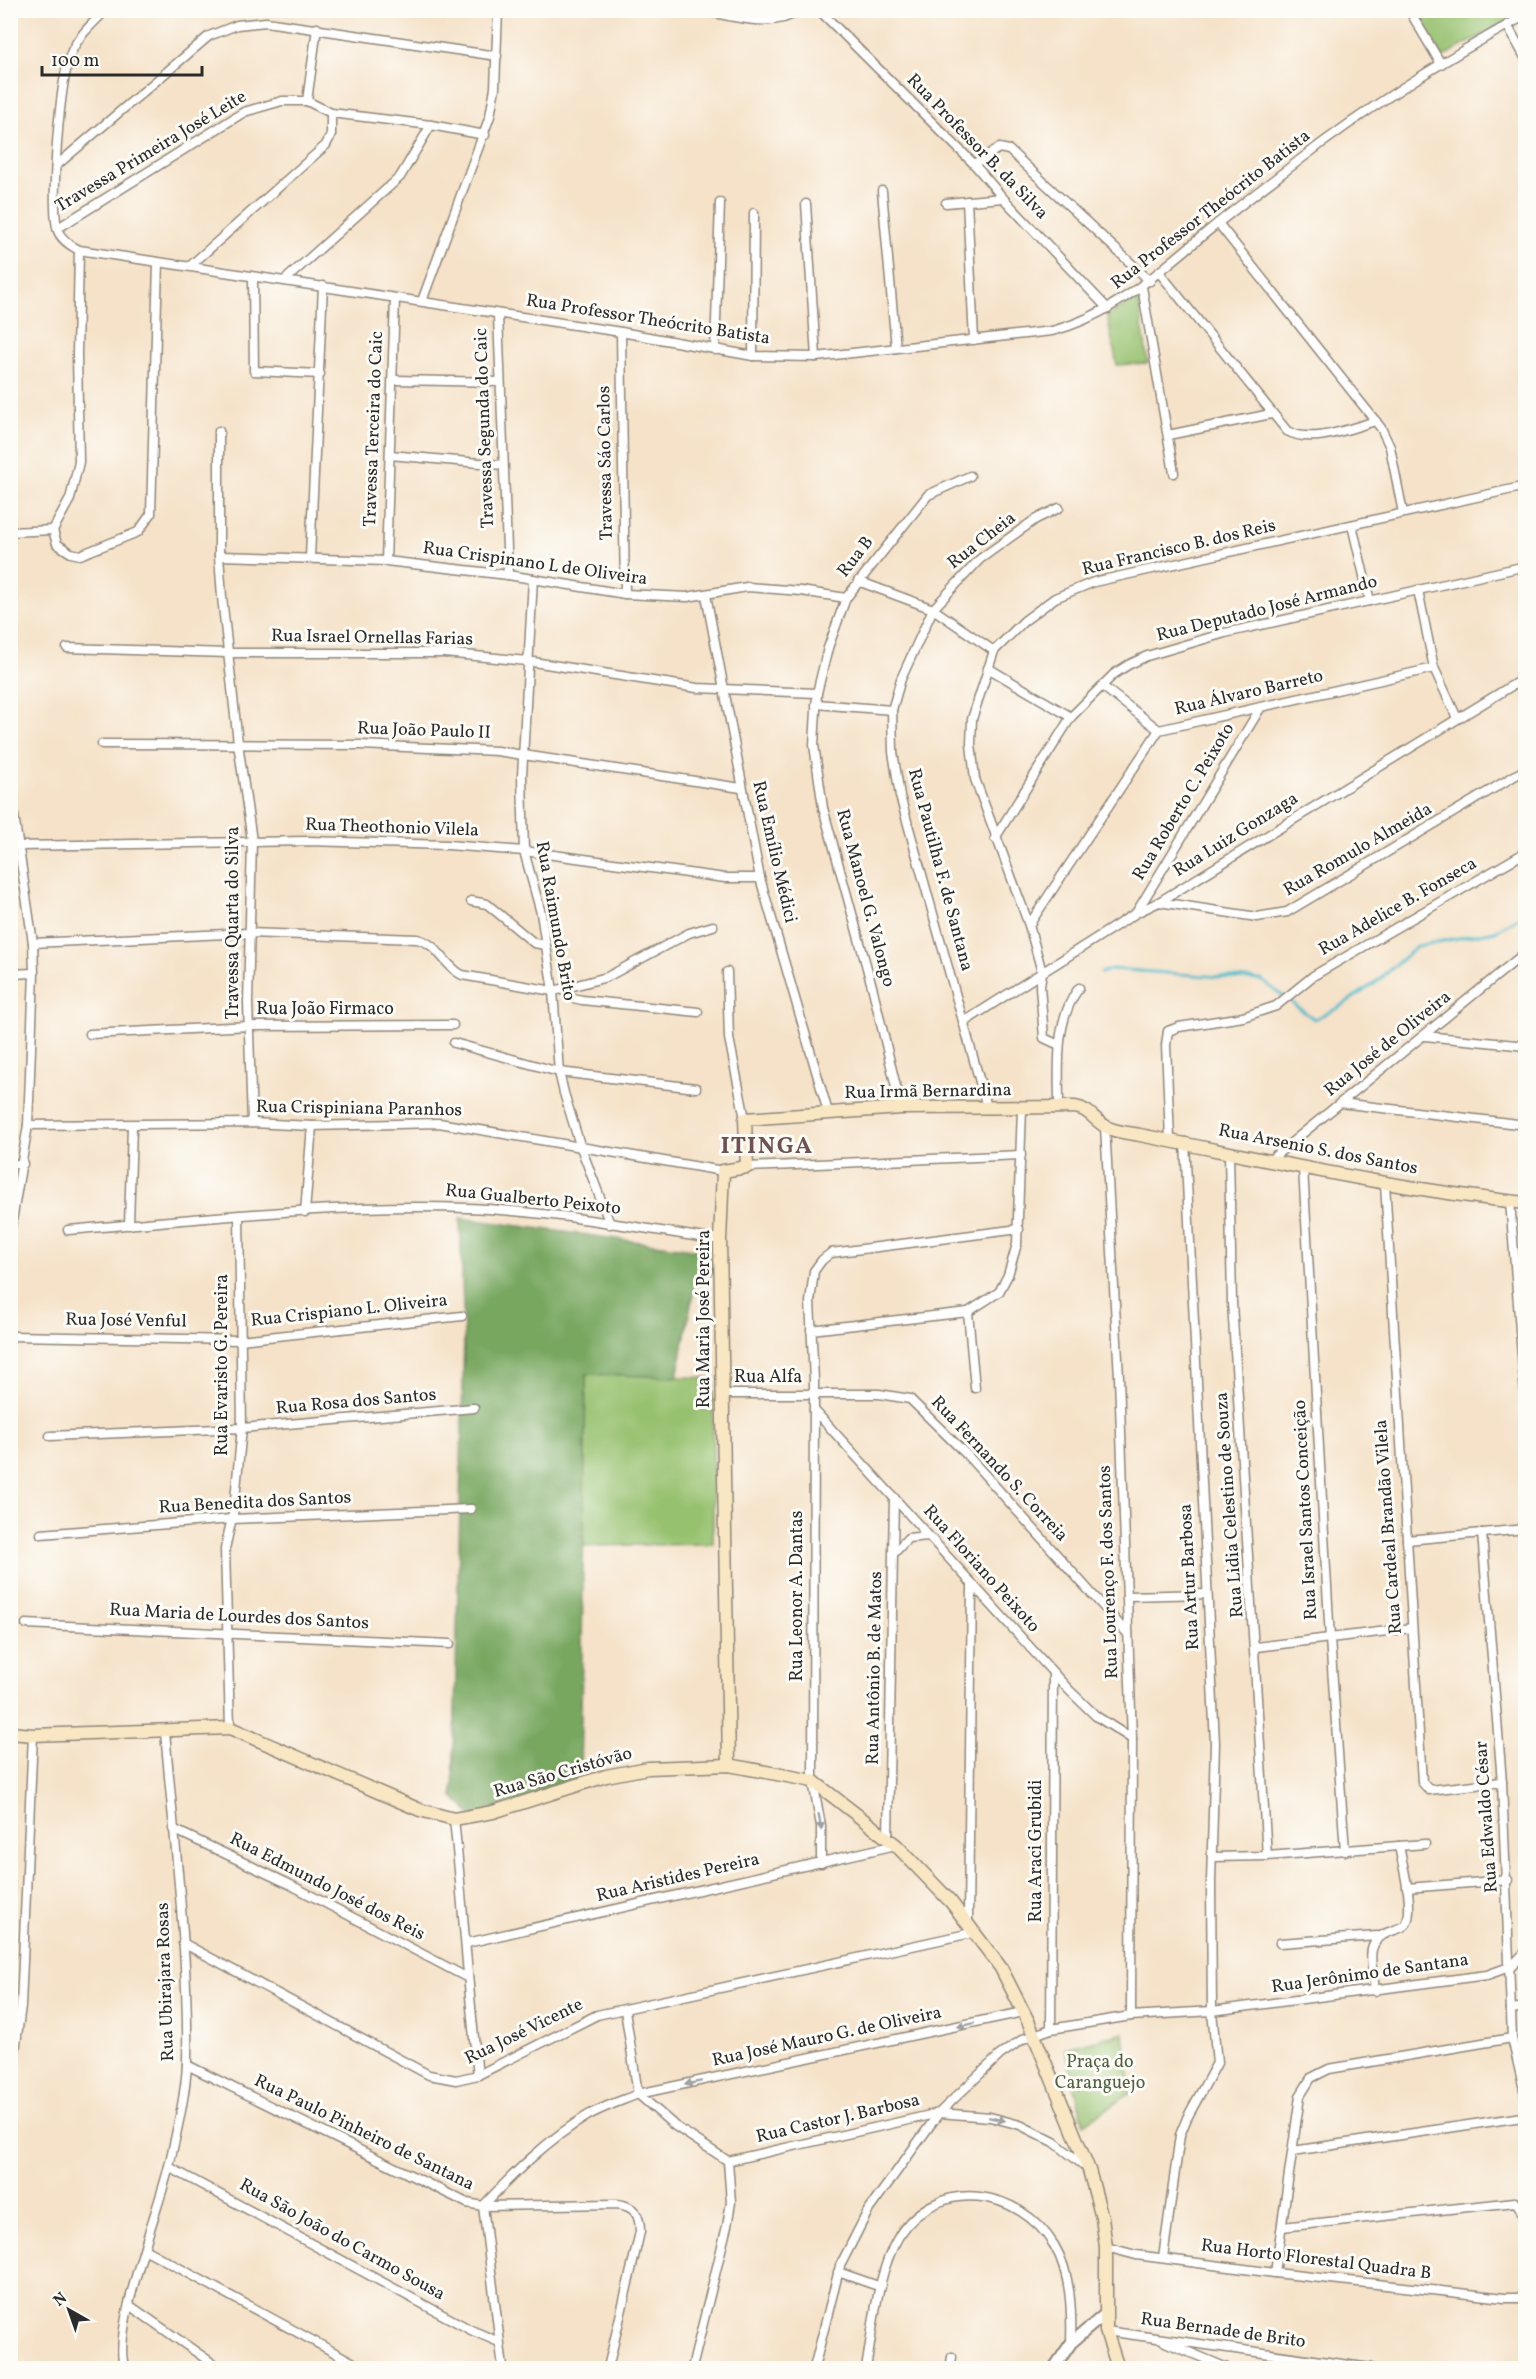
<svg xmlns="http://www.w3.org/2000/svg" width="1536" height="2379" font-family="Vollkorn,serif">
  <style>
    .green { fill: #96c16e; stroke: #60764c; stroke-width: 1.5 }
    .forest { fill: #78a761; stroke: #526946; stroke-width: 1.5 }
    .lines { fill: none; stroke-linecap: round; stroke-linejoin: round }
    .stream { stroke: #51bccc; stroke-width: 3 }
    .minor-casing { stroke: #90867a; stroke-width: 11 }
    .tertiary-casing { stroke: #90867a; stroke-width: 14 }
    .secondary-casing { stroke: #90867a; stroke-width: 15 }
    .minor { stroke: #fff; stroke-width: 8 }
    .tertiary { stroke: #fff; stroke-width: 10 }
    .secondary { stroke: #f9e7c3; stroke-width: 12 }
    .oneway { fill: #a0a0a0 }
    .labels { text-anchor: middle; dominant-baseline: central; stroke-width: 6; stroke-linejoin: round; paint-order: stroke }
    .street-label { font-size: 18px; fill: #2b2b2b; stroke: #fdfcf7 }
    .park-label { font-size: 18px; fill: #506042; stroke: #fdfcf7 }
    .district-label { font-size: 24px; font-weight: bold; letter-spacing: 1.5px; fill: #705050; stroke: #fdfcf7 }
  </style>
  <rect width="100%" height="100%" fill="#fdfcf7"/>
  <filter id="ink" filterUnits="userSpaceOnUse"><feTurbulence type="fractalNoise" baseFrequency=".0167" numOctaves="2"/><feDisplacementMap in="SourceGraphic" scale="12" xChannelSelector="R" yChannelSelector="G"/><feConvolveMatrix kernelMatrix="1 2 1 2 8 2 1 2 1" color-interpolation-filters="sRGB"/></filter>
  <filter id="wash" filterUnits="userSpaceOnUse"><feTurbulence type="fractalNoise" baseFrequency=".008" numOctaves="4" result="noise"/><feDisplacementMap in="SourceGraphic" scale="24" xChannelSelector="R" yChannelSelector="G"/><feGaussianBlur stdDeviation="1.35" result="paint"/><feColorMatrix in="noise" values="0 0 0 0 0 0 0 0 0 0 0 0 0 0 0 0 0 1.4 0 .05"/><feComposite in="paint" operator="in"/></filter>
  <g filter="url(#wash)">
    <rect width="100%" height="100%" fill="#f5e2c8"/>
    <g class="green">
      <polygon points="1415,11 1525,11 1443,57"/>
      <polygon points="1138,298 1148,363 1117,365 1107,316"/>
      <polygon points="586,1374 713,1378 713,1544 583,1546"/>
      <polygon points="1124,2033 1131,2093 1084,2124 1065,2048"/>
    </g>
    <polygon class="forest" points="460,1218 707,1251 714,1273 695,1284 677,1377 586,1374 580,1786 474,1817 453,1797 464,1337"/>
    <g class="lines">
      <polyline class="stream" points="1101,973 1112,969 1261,980 1314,1019 1338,1008 1375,983 1417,946 1495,931 1526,913"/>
    </g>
  </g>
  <g filter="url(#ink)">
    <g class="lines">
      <g class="minor-casing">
        <g id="minor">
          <path d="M106,10c-13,13 -28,26 -35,43 -12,30 -20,143 -14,175 3,11 12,17 22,22l542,82 132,24 63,1 236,-26c62,-16 107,-59 155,-99 29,-24 60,-47 90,-70 71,-55 150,-104 229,-147"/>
          <path d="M700,10c32,6 72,20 101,0"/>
          <polyline points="819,10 974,164 1003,198 1108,309"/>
          <polyline points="1409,10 1441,64"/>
          <polyline points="1507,25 1526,59"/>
          <polyline points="307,101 317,28"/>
          <polyline points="974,164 999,148 1009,150 1150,281"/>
          <polyline points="57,165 209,36 237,25 266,22 497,56"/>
          <polyline points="882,191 896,348"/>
          <polyline points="967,201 974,340"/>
          <polyline points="946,203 1003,198"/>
          <polyline points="806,204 816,357"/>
          <polyline points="1218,223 1381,428 1390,447 1403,513"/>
          <polyline points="58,228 244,112 282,101 307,101 331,113 431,125 485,135"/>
          <polyline points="79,250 77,354 79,462 70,499 53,530 57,544 71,553 80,555 138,532 151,514 158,263"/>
          <polyline points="190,266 326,145 331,135 331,113"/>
          <path d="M1159,272l128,159c25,14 63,-3 89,-10"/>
          <polyline points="253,277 254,371 320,374"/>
          <polyline points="285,280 400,177 431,125"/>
          <polyline points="1142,287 1174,473"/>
          <polyline points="422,301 490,116 495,88 498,10"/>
          <polyline points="498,315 508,575"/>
          <polyline points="621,332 625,594"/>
          <polyline points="715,350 720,203"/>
          <polyline points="753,356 754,213"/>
          <polyline points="394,380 500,382"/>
          <polyline points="219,431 219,556 222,597 238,743 252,841 248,1003 252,1123"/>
          <polyline points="1168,435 1271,414"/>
          <polyline points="390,455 502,465"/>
          <polyline points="1352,525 1370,601"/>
          <polyline points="10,532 53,530"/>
          <polyline points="219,556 386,561 508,575 625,594 687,597 747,587 801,591 846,598"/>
          <polyline points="310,557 323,286"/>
          <polyline points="386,561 395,299"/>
          <polyline points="533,579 522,776 524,851 541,913 553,991 559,1072 564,1093 580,1145 610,1224"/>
          <polyline points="858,581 933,609 994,651"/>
          <polyline points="1418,590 1434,668 1457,718"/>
          <polyline points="706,595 760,878 828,1112"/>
          <polyline points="67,648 227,653 444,653 527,661 697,688 817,693"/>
          <polyline points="988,668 1071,717"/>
          <polyline points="1102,686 1159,730"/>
          <polyline points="816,704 892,710"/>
          <polyline points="102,744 360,745 497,751 741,788"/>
          <polyline points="10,789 33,943 34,973 28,1125 10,1233"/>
          <polyline points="995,838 1071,717 1114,674 1128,665 1147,656 1225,633 1526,566"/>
          <polyline points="20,846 308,841 448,845 524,851 725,878 760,878"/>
          <polyline points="471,901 487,904 534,943 546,945"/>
          <polyline points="1159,902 1257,917 1287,912 1526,769"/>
          <polyline points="1136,913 1261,707"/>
          <polyline points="1029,925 1159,730 1434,668"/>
          <path d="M33,943l215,-10 169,6c22,5 26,26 45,36l91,16 9,-2 45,-12 82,-44 24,-7"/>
          <polyline points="727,972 729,1038 745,1119"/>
          <polyline points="10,974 34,973"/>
          <polyline points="562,989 573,998 582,1000 698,1012"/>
          <polyline points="964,1022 1136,913 1159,902 1526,677"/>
          <polyline points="90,1034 250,1026 453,1025"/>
          <polyline points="1425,1036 1526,1046"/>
          <polyline points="454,1043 559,1072 696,1088"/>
          <polyline points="1059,1045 1044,1038 1040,986 1042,972 1029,925 975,779 971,744 972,719 994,651 1024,621 1055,598 1094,582 1526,486"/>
          <polyline points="1340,1103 1526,1125"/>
          <polyline points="987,1107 900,796 893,752 892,710 901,679 933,609 980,559 1036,519 1059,508"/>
          <path d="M1059,1107c0,-39 -5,-86 20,-119"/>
          <polyline points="901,1108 873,990 823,808 814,745 817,693 828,648 846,598 928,495 970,476"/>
          <polyline points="28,1125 252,1123 312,1126 439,1123 723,1171"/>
          <polyline points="1105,1126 1119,1377 1132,1739 1131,2016"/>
          <polyline points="1170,1139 1166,1045 1168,1031 1179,1027 1243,1017 1276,1006 1313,976 1526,852"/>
          <polyline points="1229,1152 1232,1303 1267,1856"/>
          <polyline points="1270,1160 1526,952"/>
          <polyline points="10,1164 23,1164"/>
          <polyline points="747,1167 1021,1155"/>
          <polyline points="1303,1168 1330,1639 1345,1851"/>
          <polyline points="1385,1184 1422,1782 1429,1790 1502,1782"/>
          <polyline points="1510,1201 1526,1407"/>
          <polyline points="305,1212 312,1126"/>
          <polyline points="129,1225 132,1126"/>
          <path d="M68,1230c130,-11 269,-27 399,-22 85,3 170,20 253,32"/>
          <polyline points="968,1312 975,1388"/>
          <polyline points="811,1330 968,1312 999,1292 1008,1275 1017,1244 1022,1109"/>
          <polyline points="10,1336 240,1340 462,1316"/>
          <polyline points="722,1394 879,1394 910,1399 967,1455 1128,1634"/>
          <polyline points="814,1410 1068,1689 1096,1716 1132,1739"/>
          <polyline points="50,1436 242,1428 474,1408"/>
          <polyline points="1482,1533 1502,1782 1512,2038 1526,2098"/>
          <polyline points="41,1534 232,1519 471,1509"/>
          <polyline points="1407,1540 1526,1529"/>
          <polyline points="895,1552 908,1538 928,1536"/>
          <polyline points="1127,1596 1207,1594"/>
          <polyline points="26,1624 450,1644"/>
          <polyline points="1256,1647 1412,1628"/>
          <polyline points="230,1728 225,1549 234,1509 242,1428 239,1216"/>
          <path d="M454,1819c9,85 14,171 24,256"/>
          <polyline points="173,1829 289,1884 466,1977"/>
          <polyline points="888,1839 894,1497"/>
          <polyline points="1212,1857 1267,1856 1425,1844"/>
          <polyline points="821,1863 821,1826 813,1781 814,1380 810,1302 814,1271 822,1260 831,1253 1019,1229"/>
          <polyline points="1407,1888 1508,1880"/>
          <polyline points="968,1921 972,1585"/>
          <polyline points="183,1943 429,2075 456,2080 478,2075 597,2015 976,1932"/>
          <polyline points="467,1943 896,1845"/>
          <polyline points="1280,1943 1377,1936"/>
          <path d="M1375,1991c-2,-24 -13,-49 14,-59 5,-2 14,-4 17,-8 9,-16 -4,-61 -7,-78"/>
          <polyline points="1511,2009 1526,2007"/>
          <polyline points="625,2010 638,2094"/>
          <polyline points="1051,2029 1053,1674"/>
          <path d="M187,2065l280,138 16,3 134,-2c18,2 23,11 23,28l-32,136"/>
          <polyline points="10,2089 21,2006 33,1735"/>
          <polyline points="638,2094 675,2126 728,2161"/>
          <polyline points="1293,2151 1522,2117 1526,2114"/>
          <polyline points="728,2161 939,2113 990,2117 1020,2125 1054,2142 1086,2167"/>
          <polyline points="169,2167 471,2330 499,2342"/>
          <path d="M483,2206c31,-33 64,-66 104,-90 15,-9 34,-15 51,-22l385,-82"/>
          <polyline points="483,2206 503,2368"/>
          <path d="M1282,2227l233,-25c13,9 10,50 11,66"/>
          <polyline points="1106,2247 1136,2255 1275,2273 1505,2298 1526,2298"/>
          <polyline points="146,2250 363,2368"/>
          <polyline points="1163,2258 1180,2135 1187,2118 1217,2063 1212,2011 1211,1883 1215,1743 1185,1142"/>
          <polyline points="838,2272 881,2287"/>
          <polyline points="1275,2273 1300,2096 1311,2078 1329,2069 1512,2038"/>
          <polyline points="1523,2297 1526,2286"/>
          <polyline points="129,2305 219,2368"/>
          <polyline points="1106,2331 1371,2368"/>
          <polyline points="1165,2342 1227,2368"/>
          <path d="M125,2368c-15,-34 34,-159 44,-202 7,-31 17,-72 18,-103 2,-111 -13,-222 -22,-332"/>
          <polyline points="692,2368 727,2226 731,2202 728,2161"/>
          <polyline points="814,2368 840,2266 868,2211 939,2113 1000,2055 1023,2039 1051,2029 1131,2016 1212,2011 1487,1975 1512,1966 1526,1951"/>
          <path d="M866,2368c8,-42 10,-94 33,-132 38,-60 120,-48 155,9 17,28 18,66 17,98"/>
          <polyline points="950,2368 952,2357"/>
        </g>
      </g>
      <g class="tertiary-casing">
        <polyline id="tertiary" points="1054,2368 1071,2343 1104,2315"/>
      </g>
      <g class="secondary-casing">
        <g id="secondary">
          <polyline points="10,1733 33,1735 230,1728 420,1810 454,1819 493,1812 606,1776 648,1768 729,1765 813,1781 896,1845 951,1902 1001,1968 1029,2023 1089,2170 1102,2218 1106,2247 1106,2331 1118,2368"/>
          <path d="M729,1765l-9,-525 3,-69 24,-4 -2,-48 156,-11 174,-1c14,2 18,12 30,19 8,6 25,7 35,9 128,25 255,54 386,68"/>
        </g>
      </g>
      <use href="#minor" class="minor"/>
      <use href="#tertiary" class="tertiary"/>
      <use href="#secondary" class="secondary"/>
    </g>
    <defs><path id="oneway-solid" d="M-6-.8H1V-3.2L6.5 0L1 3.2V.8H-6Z" transform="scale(1.5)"/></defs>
    <g class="oneway">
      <use href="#oneway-solid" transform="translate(820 1822) rotate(81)"/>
      <use href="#oneway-solid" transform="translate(966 2025) rotate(168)"/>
      <use href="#oneway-solid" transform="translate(693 2083) rotate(168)"/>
      <use href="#oneway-solid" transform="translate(997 2119) rotate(12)"/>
    </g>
  </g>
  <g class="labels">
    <g class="street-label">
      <text transform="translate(977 147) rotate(46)">Rua Professor B. da Silva</text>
      <text transform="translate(151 152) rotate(-31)">Travessa Primeira José Leite</text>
      <text transform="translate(1211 210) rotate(-38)">Rua Professor Theócrito Batista</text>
      <text transform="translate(648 320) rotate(9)">Rua Professor Theócrito Batista</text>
      <text transform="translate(485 428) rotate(-92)">Travessa Segunda do Caic</text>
      <text transform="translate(374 429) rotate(-88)">Travessa Terceira do Caic</text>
      <text transform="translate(606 463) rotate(-91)">Travessa Sáo Carlos</text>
      <text transform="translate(982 541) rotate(-38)">Rua Cheia</text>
      <text transform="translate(1179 548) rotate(-13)">Rua Francisco B. dos Reis</text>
      <text transform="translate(856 557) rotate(-52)">Rua B</text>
      <text transform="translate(535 564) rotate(8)">Rua Crispinano L de Oliveira</text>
      <text transform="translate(1267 609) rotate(-14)">Rua Deputado José Armando</text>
      <text transform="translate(372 638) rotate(1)">Rua Israel Ornellas Farias</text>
      <text transform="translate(1249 693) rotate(-13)">Rua Álvaro Barreto</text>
      <text transform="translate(424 731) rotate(2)">Rua João Paulo II</text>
      <text transform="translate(1184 802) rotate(-59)">Rua Roberto C. Peixoto</text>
      <text transform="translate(392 828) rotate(2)">Rua Theothonio Vilela</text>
      <text transform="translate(1236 835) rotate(-32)">Rua Luiz Gonzaga</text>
      <text transform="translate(1358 850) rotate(-30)">Rua Romulo Almeida</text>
      <text transform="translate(774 852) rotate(77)">Rua Emílio Médici</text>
      <text transform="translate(940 870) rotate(75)">Rua Pautilha F. de Santana</text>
      <text transform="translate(865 898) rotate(75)">Rua Manoel G. Valongo</text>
      <text transform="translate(1398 907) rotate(-30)">Rua Adelice B. Fonseca</text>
      <text transform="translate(555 921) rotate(80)">Rua Raimundo Brito</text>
      <text transform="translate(233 923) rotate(-90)">Travessa Quarta do Silva</text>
      <text x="325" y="1009">Rua João Firmaco</text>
      <text transform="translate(1388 1044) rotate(-39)">Rua José de Oliveira</text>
      <text transform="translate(928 1092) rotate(-1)">Rua Irmã Bernardina</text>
      <text transform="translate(359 1109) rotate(1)">Rua Crispiniana Paranhos</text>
      <text transform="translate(1318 1150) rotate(11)">Rua Arsenio S. dos Santos</text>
      <text transform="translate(533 1200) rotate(6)">Rua Gualberto Peixoto</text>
      <text transform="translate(349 1311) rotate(-6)">Rua Crispiano L. Oliveira</text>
      <text transform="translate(704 1319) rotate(-90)">Rua Maria José Pereira</text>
      <text transform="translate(126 1321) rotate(1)">Rua José Venful</text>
      <text transform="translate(222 1365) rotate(-90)">Rua Evaristo G. Pereira</text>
      <text x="768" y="1377">Rua Alfa</text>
      <text transform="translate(356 1402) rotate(-5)">Rua Rosa dos Santos</text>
      <text transform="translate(999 1469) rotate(47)">Rua Fernando S. Correia</text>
      <text transform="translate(255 1503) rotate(-3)">Rua Benedita dos Santos</text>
      <text transform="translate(1230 1505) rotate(-94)">Rua Lidia Celestino de Souza</text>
      <text transform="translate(1306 1510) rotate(-93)">Rua Israel Santos Conceição</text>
      <text transform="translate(1389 1527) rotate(-94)">Rua Cardeal Brandão Vilela</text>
      <text transform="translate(981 1569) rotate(48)">Rua Floriano Peixoto</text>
      <text transform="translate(1109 1572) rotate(-92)">Rua Lourenço F. dos Santos</text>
      <text transform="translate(1190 1577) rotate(-93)">Rua Artur Barbosa</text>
      <text transform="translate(797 1596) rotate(-90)">Rua Leonor A. Dantas</text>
      <text transform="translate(239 1617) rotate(3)">Rua Maria de Lourdes dos Santos</text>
      <text transform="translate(875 1668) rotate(-89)">Rua Antônio B. de Matos</text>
      <text transform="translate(563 1773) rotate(-16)">Rua São Cristóvão</text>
      <text transform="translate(1487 1817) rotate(-94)">Rua Edwaldo César</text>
      <text transform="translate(1036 1851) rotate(-90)">Rua Araci Grubidi</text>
      <text transform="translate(678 1878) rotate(-13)">Rua Aristides Pereira</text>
      <text transform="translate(327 1887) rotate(27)">Rua Edmundo José dos Reis</text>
      <text transform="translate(1370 1974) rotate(-8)">Rua Jerônimo de Santana</text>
      <text transform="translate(166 1982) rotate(-92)">Rua Ubirajara Rosas</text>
      <text transform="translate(524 2032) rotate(-26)">Rua José Vicente</text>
      <text transform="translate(827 2037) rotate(-12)">Rua José Mauro G. de Oliveira</text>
      <text transform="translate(838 2119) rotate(-13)">Rua Castor J. Barbosa</text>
      <text transform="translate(364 2133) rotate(26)">Rua Paulo Pinheiro de Santana</text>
      <text transform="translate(342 2240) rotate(29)">Rua São João do Carmo Sousa</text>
      <text transform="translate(1316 2260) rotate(7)">Rua Horto Florestal Quadra B</text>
      <text transform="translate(1223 2331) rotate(8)">Rua Bernade de Brito</text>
    </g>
    <g class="park-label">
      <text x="1100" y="2062">Praça do<tspan x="1100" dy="21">Caranguejo</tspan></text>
    </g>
    <g class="district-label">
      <text x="767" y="1147">ITINGA</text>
    </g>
  </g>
  <rect width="1536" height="2379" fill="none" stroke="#fdfcf7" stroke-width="36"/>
  <g transform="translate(69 2310) rotate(320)" stroke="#fdfcf7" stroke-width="4.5" paint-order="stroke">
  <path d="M0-4.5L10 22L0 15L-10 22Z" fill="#2b2b2b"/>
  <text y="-9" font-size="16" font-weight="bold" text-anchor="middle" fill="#2b2b2b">N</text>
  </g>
  <path d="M42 66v9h160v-9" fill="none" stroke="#2b2b2b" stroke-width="3"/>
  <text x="51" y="66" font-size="18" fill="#2b2b2b" stroke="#fdfcf7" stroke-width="4.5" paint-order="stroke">100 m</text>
</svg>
